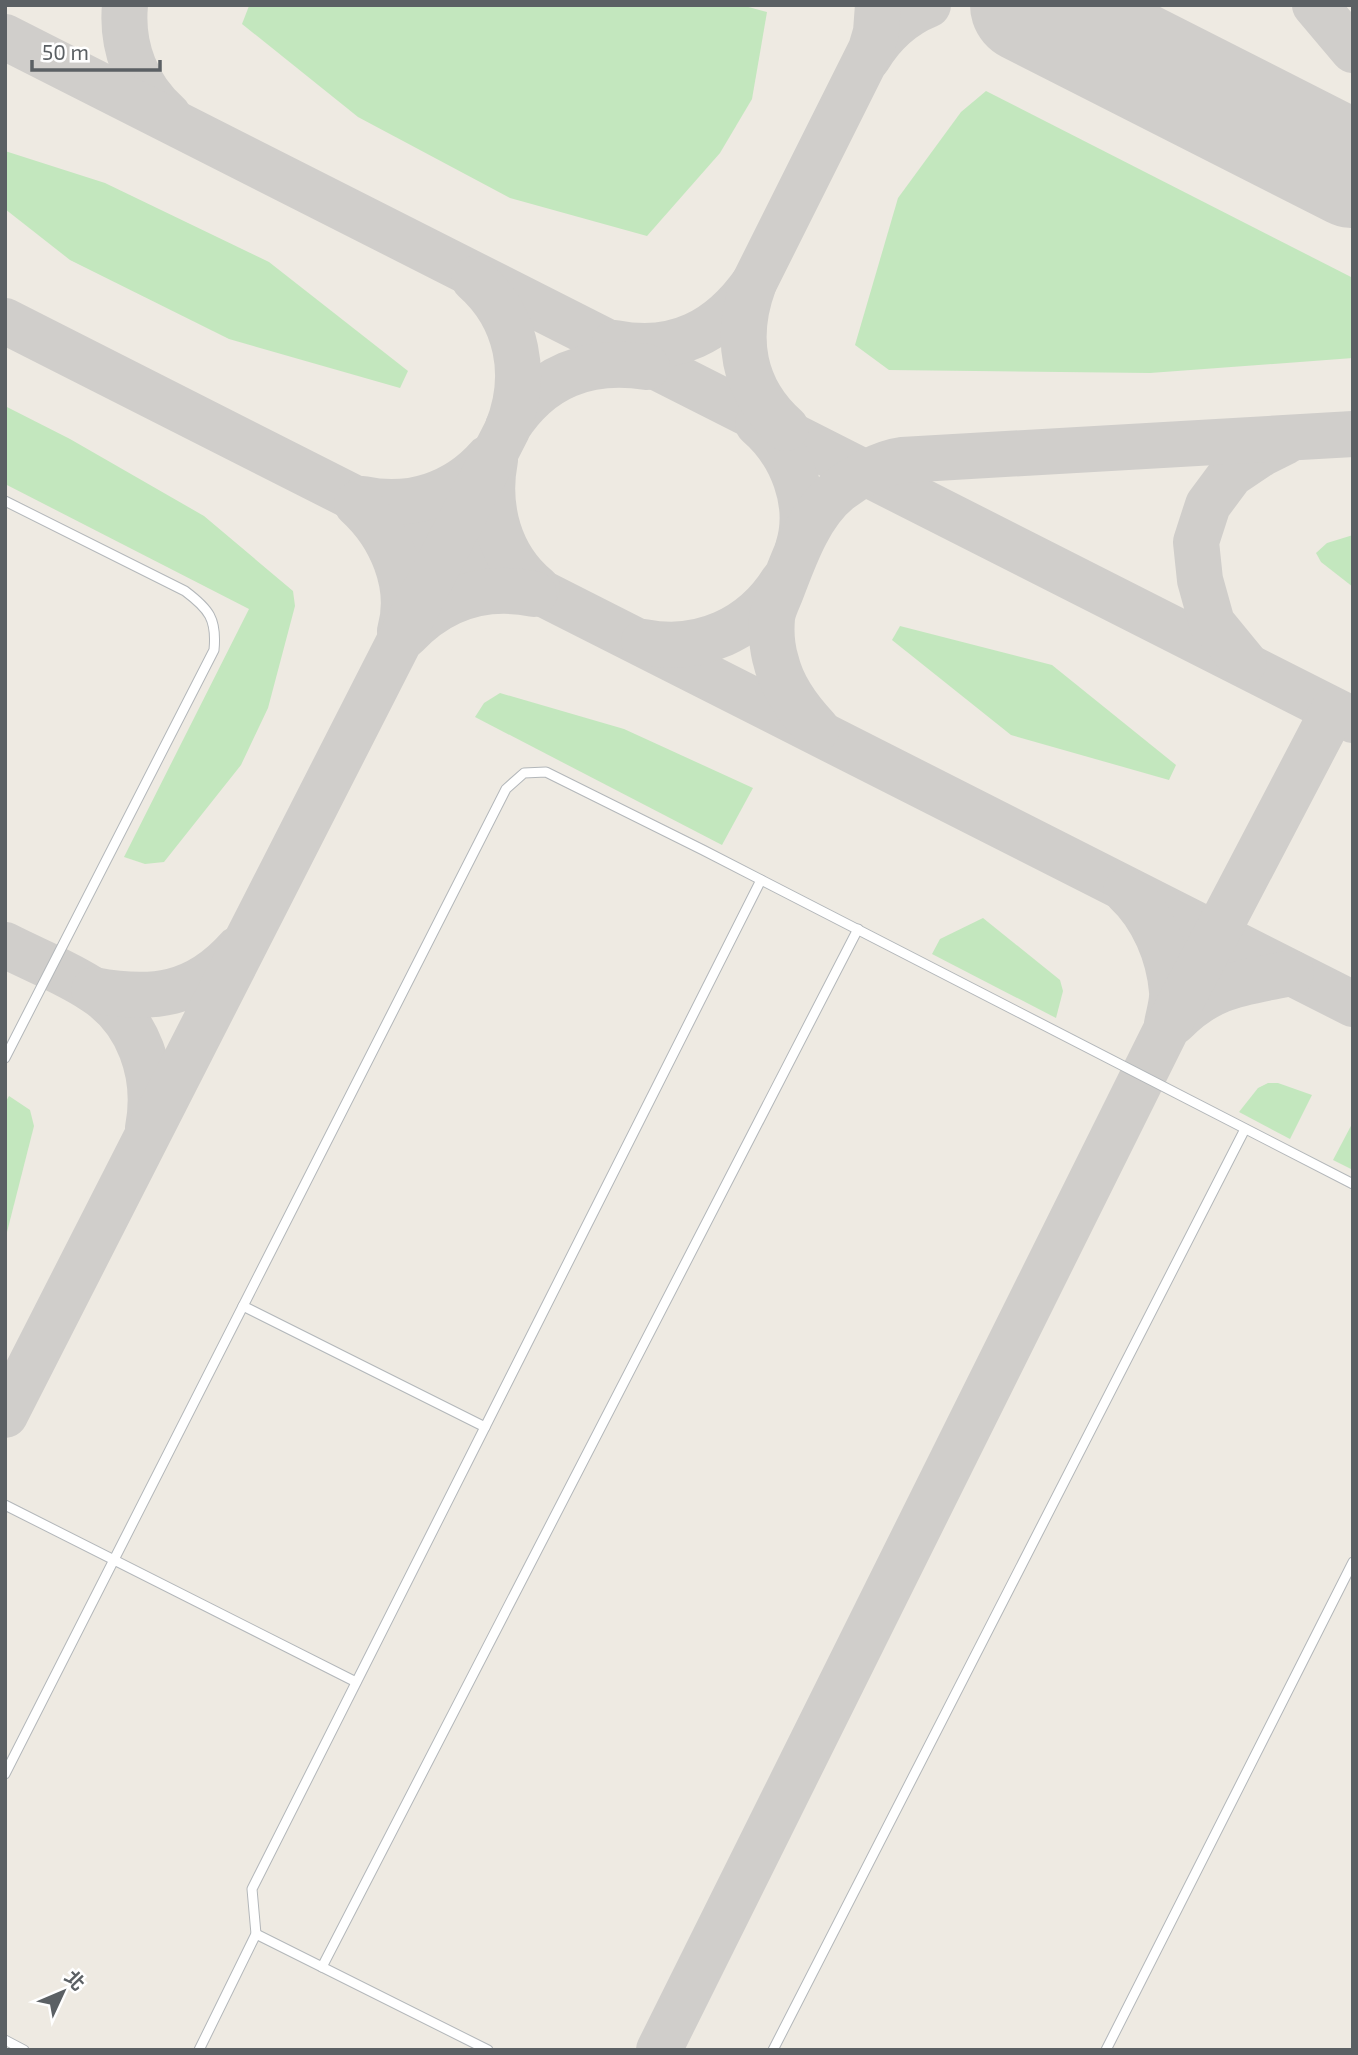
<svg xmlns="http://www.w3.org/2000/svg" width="1358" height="2055" font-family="'Exo 2','Noto Sans TC',sans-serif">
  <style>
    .grass { fill: #c3e7be }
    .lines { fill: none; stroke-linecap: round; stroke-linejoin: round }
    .taxiway { stroke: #d0cecb; stroke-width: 46 }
    .runway { stroke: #d0cecb; stroke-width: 116 }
    .lane-casing { stroke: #b3b7ba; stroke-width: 11 }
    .lane { stroke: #fff; stroke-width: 9 }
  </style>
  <rect width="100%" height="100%" fill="#eeeae2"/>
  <g class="grass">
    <polygon points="251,5 741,5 767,12 752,99 720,153 647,236 510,198 358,117 242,24 249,6"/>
    <polygon points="986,91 1353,278 1353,358 1150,373 889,370 855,345 898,198 961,112"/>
    <polygon points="5,151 105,183 269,262 408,371 400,388 229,339 70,260 5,209"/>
    <polygon points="5,406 70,439 204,516 293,591 295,606 268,708 241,765 164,862 145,864 124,857 249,609 5,484"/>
    <polygon points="1353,535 1353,587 1321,562 1316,553 1327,543"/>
    <polygon points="900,626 1052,665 1176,765 1169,780 1011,735 892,640"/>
    <polygon points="500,693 624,729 753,788 722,845 475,717 484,703"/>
    <polygon points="983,918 1060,980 1063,991 1056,1018 932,954 940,939"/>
    <polygon points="1268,1083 1278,1083 1312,1095 1290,1139 1239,1112 1258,1088"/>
    <polygon points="9,1096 30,1110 34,1126 5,1240 5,1103"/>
    <polygon points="1353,1122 1353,1170 1333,1160"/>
  </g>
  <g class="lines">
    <g class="taxiway">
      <path d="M125,5c-4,42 12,83 43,110"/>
      <path d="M1026,5c33,10 71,14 104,0"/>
      <polyline points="1315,5 1353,50"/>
      <polyline points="5,37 1353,720"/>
      <path d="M868,58c14,-23 35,-43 60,-53"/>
      <polyline points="5,321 1353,1004"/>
      <path d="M615,343c60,12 105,-12 139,-60"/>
      <path d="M758,424c34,29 54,80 40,124"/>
      <path d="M508,427c33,-51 80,-69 139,-60"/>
      <path d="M786,428c-44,-39 -52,-91 -32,-145l117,-234 5,-17 2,-27"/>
      <path d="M495,460c-9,47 4,97 42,128"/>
      <path d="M363,499c47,10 93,-5 125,-41"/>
      <path d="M357,504c34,31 56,81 43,127"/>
      <path d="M406,635c35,-37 79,-51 128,-41"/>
      <path d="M644,642c56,11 109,-13 139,-61"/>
      <polyline points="1244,662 1212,623 1200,580 1196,542 1208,505 1231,474 1261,454 1285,442"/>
      <path d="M817,729c-18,-19 -35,-42 -41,-68 -4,-13 -5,-31 -4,-43 1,-9 6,-18 9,-26 13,-34 28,-78 58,-102 17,-13 42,-27 63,-30l451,-26"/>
      <path d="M1126,891c27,25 43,64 46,100 1,10 -3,22 -5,33"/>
      <path d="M5,945c29,15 61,27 88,45 46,29 65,85 55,138"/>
      <path d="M94,990c58,11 102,6 144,-41"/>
      <path d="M1174,1022c37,-38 69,-39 117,-49"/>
      <path d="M5,1415l502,-985c22,-54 11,-112 -33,-151"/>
      <polyline points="659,2050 1166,1030 1333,711"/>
    </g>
    <polyline class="runway" points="1028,5 1353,170"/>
    <g class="lane-casing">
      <g id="lane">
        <path d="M5,501l180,90c24,18 32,28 29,59l-209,408"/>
        <polyline points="243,1306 485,1427"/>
        <polyline points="5,1505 356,1682"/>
        <polyline points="5,1774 506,789 524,773 546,772 703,850 1353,1184"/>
        <polyline points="256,1934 488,2050"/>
        <polyline points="322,1967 858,929"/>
        <polyline points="5,2040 24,2050"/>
        <polyline points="199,2050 256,1934 252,1889 761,880"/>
        <polyline points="773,2050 1245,1129"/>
        <polyline points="1106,2050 1353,1562"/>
      </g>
    </g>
    <use href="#lane" class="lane"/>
  </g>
  <rect width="1358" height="2055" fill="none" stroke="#5b6064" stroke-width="14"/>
  <g transform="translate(63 1992) rotate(46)" stroke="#ffffff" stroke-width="5" paint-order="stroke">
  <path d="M0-5L12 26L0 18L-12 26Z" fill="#5b6064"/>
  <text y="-10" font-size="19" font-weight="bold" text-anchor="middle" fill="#5b6064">北</text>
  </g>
  <path d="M32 60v10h128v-10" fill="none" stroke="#5b6064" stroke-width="3.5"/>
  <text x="42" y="60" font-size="21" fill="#5b6064" stroke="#ffffff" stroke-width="5" paint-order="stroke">50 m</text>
</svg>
